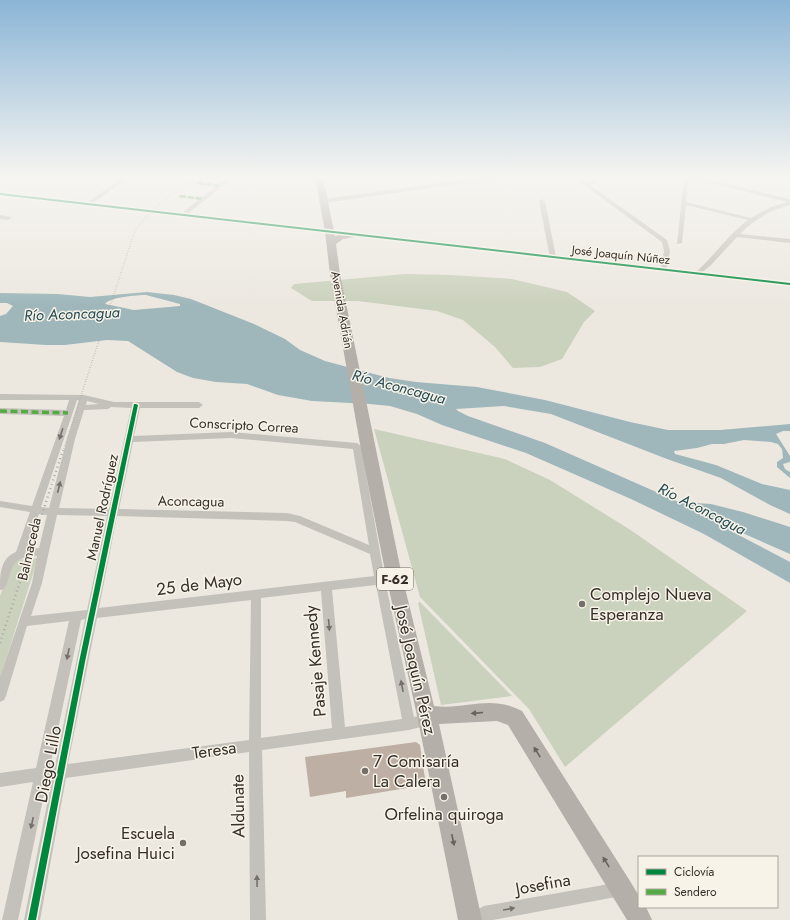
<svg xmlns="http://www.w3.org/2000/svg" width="790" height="920" font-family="Jost,sans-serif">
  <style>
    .green { fill: #cad1bc }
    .water { fill: #9fb7bb; fill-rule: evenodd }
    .building { fill: #beafa4 }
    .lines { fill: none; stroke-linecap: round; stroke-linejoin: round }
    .minor { fill: #c4c0ba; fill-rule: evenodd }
    .tertiary { fill: #c4c0ba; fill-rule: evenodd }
    .primary { fill: #b4afa9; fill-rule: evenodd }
    .rail-far1 { stroke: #ada9a4; stroke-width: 1.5; stroke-dasharray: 0.5 2; stroke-linecap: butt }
    .rail { stroke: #ada9a4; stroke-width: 2.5; stroke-dasharray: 1 3.5; stroke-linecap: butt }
    .quiet-far1 { stroke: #54ab44; stroke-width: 2.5; stroke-dasharray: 5.5 2.5; stroke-linecap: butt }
    .quiet { stroke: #54ab44; stroke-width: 3.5; stroke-dasharray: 7 3.5; stroke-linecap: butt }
    .cycleway-casing { stroke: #f8f3e8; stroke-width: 3 }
    .cycleway { fill: #00873e; fill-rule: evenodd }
    .oneway { fill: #75706a }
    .oneway2 { fill: #68625c }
    .poi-dot { fill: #756f69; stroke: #f8f3e8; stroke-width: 1.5 }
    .labels { text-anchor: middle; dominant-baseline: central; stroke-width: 3; stroke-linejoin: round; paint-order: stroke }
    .far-street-label { font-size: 12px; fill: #352e29; stroke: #f8f3e8 }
    .shield { fill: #f8f3e8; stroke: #706962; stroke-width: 1 }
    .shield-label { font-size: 13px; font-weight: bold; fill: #352e29 }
    .street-label { font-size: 14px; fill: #352e29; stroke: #f8f3e8 }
    .water-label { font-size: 15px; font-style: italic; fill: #214953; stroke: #f8f3e8 }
    .near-street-label { font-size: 17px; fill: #352e29; stroke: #f8f3e8 }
    .near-poi-label { font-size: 17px; fill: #352e29; stroke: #f8f3e8; text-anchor: start }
  </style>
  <rect width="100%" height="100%" fill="#ece8e0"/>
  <g class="green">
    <polygon points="405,274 451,275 512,279 567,292 595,311 584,322 562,359 540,367 513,368 495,347 463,320 437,311 358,301 312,301 291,288 294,284"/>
    <polygon points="374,429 505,459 550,480 629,529 747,611 565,767 529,709 420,597"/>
    <polygon points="38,558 0,678 0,596 13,560"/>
    <polygon points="420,602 512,696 441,705 418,603"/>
  </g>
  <path class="water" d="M147,292l27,3 17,4 63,25 31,15 15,11 25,11 64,17 27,4 61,5 68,13 85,22 38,8h52l70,-6v7h-7l-7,3 14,22v6l-7,2 2,5 5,3v6l-13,-11v-5l6,-4 -1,-9 -4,-5 -7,-2 -27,-2 -20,4h-12l-15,4 -23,3 1,3 41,11 46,19 28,6v24l-20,-9 -49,-27 -54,-19 -116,-45 -47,-8 -48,3 2,2 10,5 77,27 134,59 32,2 32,8 47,15v27l-59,-26 -2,2 61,32v21l-86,-49 -73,-35 -105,-46 -84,-28 -25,-11 -27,-8 -20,-2 -58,-3 -34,-6 -31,-11 -31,-2 -23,-4 -16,-6 -49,-31 -21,-1 -42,5h-19l-46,-3v-26l6,-2 7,-8 -6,-3h-7v-10l58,1 32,3zM146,295l34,9v2l-46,4 -29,-6c5,-7 32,-9 41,-9z"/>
  <polygon class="building" points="416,742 420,745 426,785 346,798 346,791 310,797 305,757"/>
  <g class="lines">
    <g class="minor">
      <polygon points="123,177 129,177 89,206 85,206 85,204"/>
      <polygon points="228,177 234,177 185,216 181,216 181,214 198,200 178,197 178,195 202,197 215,187 196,184 196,182 219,184"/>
      <polygon points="485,177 496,177 493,179 324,203 321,201 324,199"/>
      <polygon points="573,177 579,177 587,182 591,181 594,177 598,177 595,183 590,185 667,240 670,251 666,271 661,270 664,251 662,242"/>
      <path d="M684,177h5l-3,25 65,16 20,-11 16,-5 -98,-25h8l93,22v6c-20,5 -35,14 -50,29l50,5v4l-53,-6 -26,28 -12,10h-4v-2c19,-17 33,-38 53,-53l-62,-15 -4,38 -5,1z"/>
      <polygon points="542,199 545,201 556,257 553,259 550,257 539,201"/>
      <polygon points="0,215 10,217 11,218 8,220 0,219"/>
      <path d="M0,394l84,1 30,7h85l4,3 -4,3h-59l-6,28 97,-4 126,11 4,3 24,134 29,137 14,-3 4,2 2,4 -2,4 -23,6 -147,20 4,170h-16l-1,-168 -183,26 -26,142h-16l28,-141 -5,1 -29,140h-16l31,-138 -33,5v-14l36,-5 33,-147 -42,5 -21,70 -2,4 -4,2v-25l32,-94 5,-27c-30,2 -22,12 -33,33l-4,1c0,-15 0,-32 16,-38l14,-40 -30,-5v-6l32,5 32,-90 -64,-2v-6l66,2 3,-10h-69zM77,400h2l-12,39 -18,69 -8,-1zM87,401l12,3 -13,1zM111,407l20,1 -22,101 -50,-1 16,-69 9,-29 24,-1zM231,438l122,11 16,96 -69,-29 -13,-3 -168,-4 14,-67zM39,514l8,1 -8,33 -12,1zM57,515l50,1 -20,94 -56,6 11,-33zM117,516l170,5 8,1 75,32 4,22 -275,32zM376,585l26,134 -57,8 -13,-137zM321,591l11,137 -71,10v-140zM251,600l-2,140 -181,24 29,-146zM85,619l-30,147 -5,1 31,-147z"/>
      <polygon points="621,882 626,884 628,889 626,894 621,896 493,920 464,920 467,915 484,906"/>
    </g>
    <polygon class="tertiary" points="0,192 790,282 790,286 0,196"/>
    <path class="primary" d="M315,177h8l12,59 16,-4 5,3 -2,2 -11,2 -7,5 4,30 62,302 32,130c33,4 55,-12 88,5l108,170 9,15v11h7l6,13h-25l-119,-195 -11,-4 -58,3 43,196h-24l-40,-200 -32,-144 -26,-132 -30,-170 -5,-42z"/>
    <path class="rail-far1" d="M63,451l71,-218c16,-25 40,-40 64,-56"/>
    <polyline class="rail" points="0,643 63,450"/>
    <g class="quiet-far1">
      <polyline points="198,183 220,186"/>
      <polyline points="180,196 203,199"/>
    </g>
    <polyline class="quiet" points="0,411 68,413"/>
    <g class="cycleway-casing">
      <g id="cycleway">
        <polygon points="0,193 790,283 790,285 0,195"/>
        <polygon points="134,404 136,404 138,405 85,662 36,920 28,920 79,662 106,533"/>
      </g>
    </g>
    <use href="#cycleway" class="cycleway"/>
  </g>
  <defs><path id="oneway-solid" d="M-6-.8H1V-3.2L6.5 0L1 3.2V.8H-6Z"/></defs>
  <g class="oneway">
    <use href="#oneway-solid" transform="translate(61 434) rotate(108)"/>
    <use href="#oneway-solid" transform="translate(59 487) rotate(-76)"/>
    <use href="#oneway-solid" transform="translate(329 625) rotate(85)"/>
    <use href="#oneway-solid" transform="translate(68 654) rotate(102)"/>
    <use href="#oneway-solid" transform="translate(402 686) rotate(-101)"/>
    <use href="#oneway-solid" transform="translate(32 823) rotate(102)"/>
    <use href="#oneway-solid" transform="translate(257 881) rotate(-91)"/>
    <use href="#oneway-solid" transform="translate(509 909) rotate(-10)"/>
  </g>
  <g class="oneway2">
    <use href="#oneway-solid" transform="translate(477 713) rotate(175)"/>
    <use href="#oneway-solid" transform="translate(537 752) rotate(-122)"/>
    <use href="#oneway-solid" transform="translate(453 840) rotate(78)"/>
    <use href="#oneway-solid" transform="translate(606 862) rotate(-122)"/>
  </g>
  <linearGradient id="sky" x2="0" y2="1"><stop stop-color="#8bb5d6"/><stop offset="0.58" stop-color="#f6f5f1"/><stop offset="1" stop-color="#f6f5f1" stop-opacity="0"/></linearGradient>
  <rect width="790" height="305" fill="url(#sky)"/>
  <g class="poi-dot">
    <circle cx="582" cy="604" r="4"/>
    <circle cx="365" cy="771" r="4"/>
    <circle cx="444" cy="797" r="4"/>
    <circle cx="183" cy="843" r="4"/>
  </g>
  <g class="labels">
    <g class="far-street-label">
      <text transform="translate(621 255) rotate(6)">José Joaquín Núñez</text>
      <text transform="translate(342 310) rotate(80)">Avenida Adrián</text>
    </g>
    <rect class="shield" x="377" y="568" width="36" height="22" rx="3"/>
    <g class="shield-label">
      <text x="395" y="579">F-62</text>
    </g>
    <g class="street-label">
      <text transform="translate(244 425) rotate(3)">Conscripto Correa</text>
      <text transform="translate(191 501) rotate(1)">Aconcagua</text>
      <text transform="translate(102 507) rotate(-78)">Manuel Rodríguez</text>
      <text transform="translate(29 549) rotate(-77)">Balmaceda</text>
    </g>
    <g class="water-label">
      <text transform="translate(72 314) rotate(-2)">Río Aconcagua</text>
      <text transform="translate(399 387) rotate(15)">Río Aconcagua</text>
      <text transform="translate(702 509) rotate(27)">Río Aconcagua</text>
    </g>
    <g class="near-street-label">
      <text transform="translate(199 584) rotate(-7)">25 de Mayo</text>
      <text transform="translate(315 661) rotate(-95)">Pasaje Kennedy</text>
      <text transform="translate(416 670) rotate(77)">José Joaquín Pérez</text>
      <text transform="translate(214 750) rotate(-8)">Teresa</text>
      <text transform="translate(48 764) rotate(-79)">Diego Lillo</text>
      <text transform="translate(238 806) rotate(-91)">Aldunate</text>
      <text transform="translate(543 884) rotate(-10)">Josefina</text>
    </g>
    <g class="near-poi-label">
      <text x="590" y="594">Complejo Nueva<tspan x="590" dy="20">Esperanza</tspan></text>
      <text x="373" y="761">7 Comisaría<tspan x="373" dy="20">La Calera</tspan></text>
      <text x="444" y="814" text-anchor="middle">Orfelina quiroga</text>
      <text x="175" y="833" text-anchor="end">Escuela<tspan x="175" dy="20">Josefina Huici</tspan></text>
    </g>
  </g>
  <rect x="638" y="856" width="140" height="52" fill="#f8f3e8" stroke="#aaa49c"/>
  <rect x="646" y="869" width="20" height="6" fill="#00873e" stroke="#aaa49c"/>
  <text x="674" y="876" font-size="12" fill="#352e29">Ciclovía</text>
  <rect x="646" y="889" width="20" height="6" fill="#54ab44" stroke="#aaa49c"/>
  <text x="674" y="896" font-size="12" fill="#352e29">Sendero</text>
</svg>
